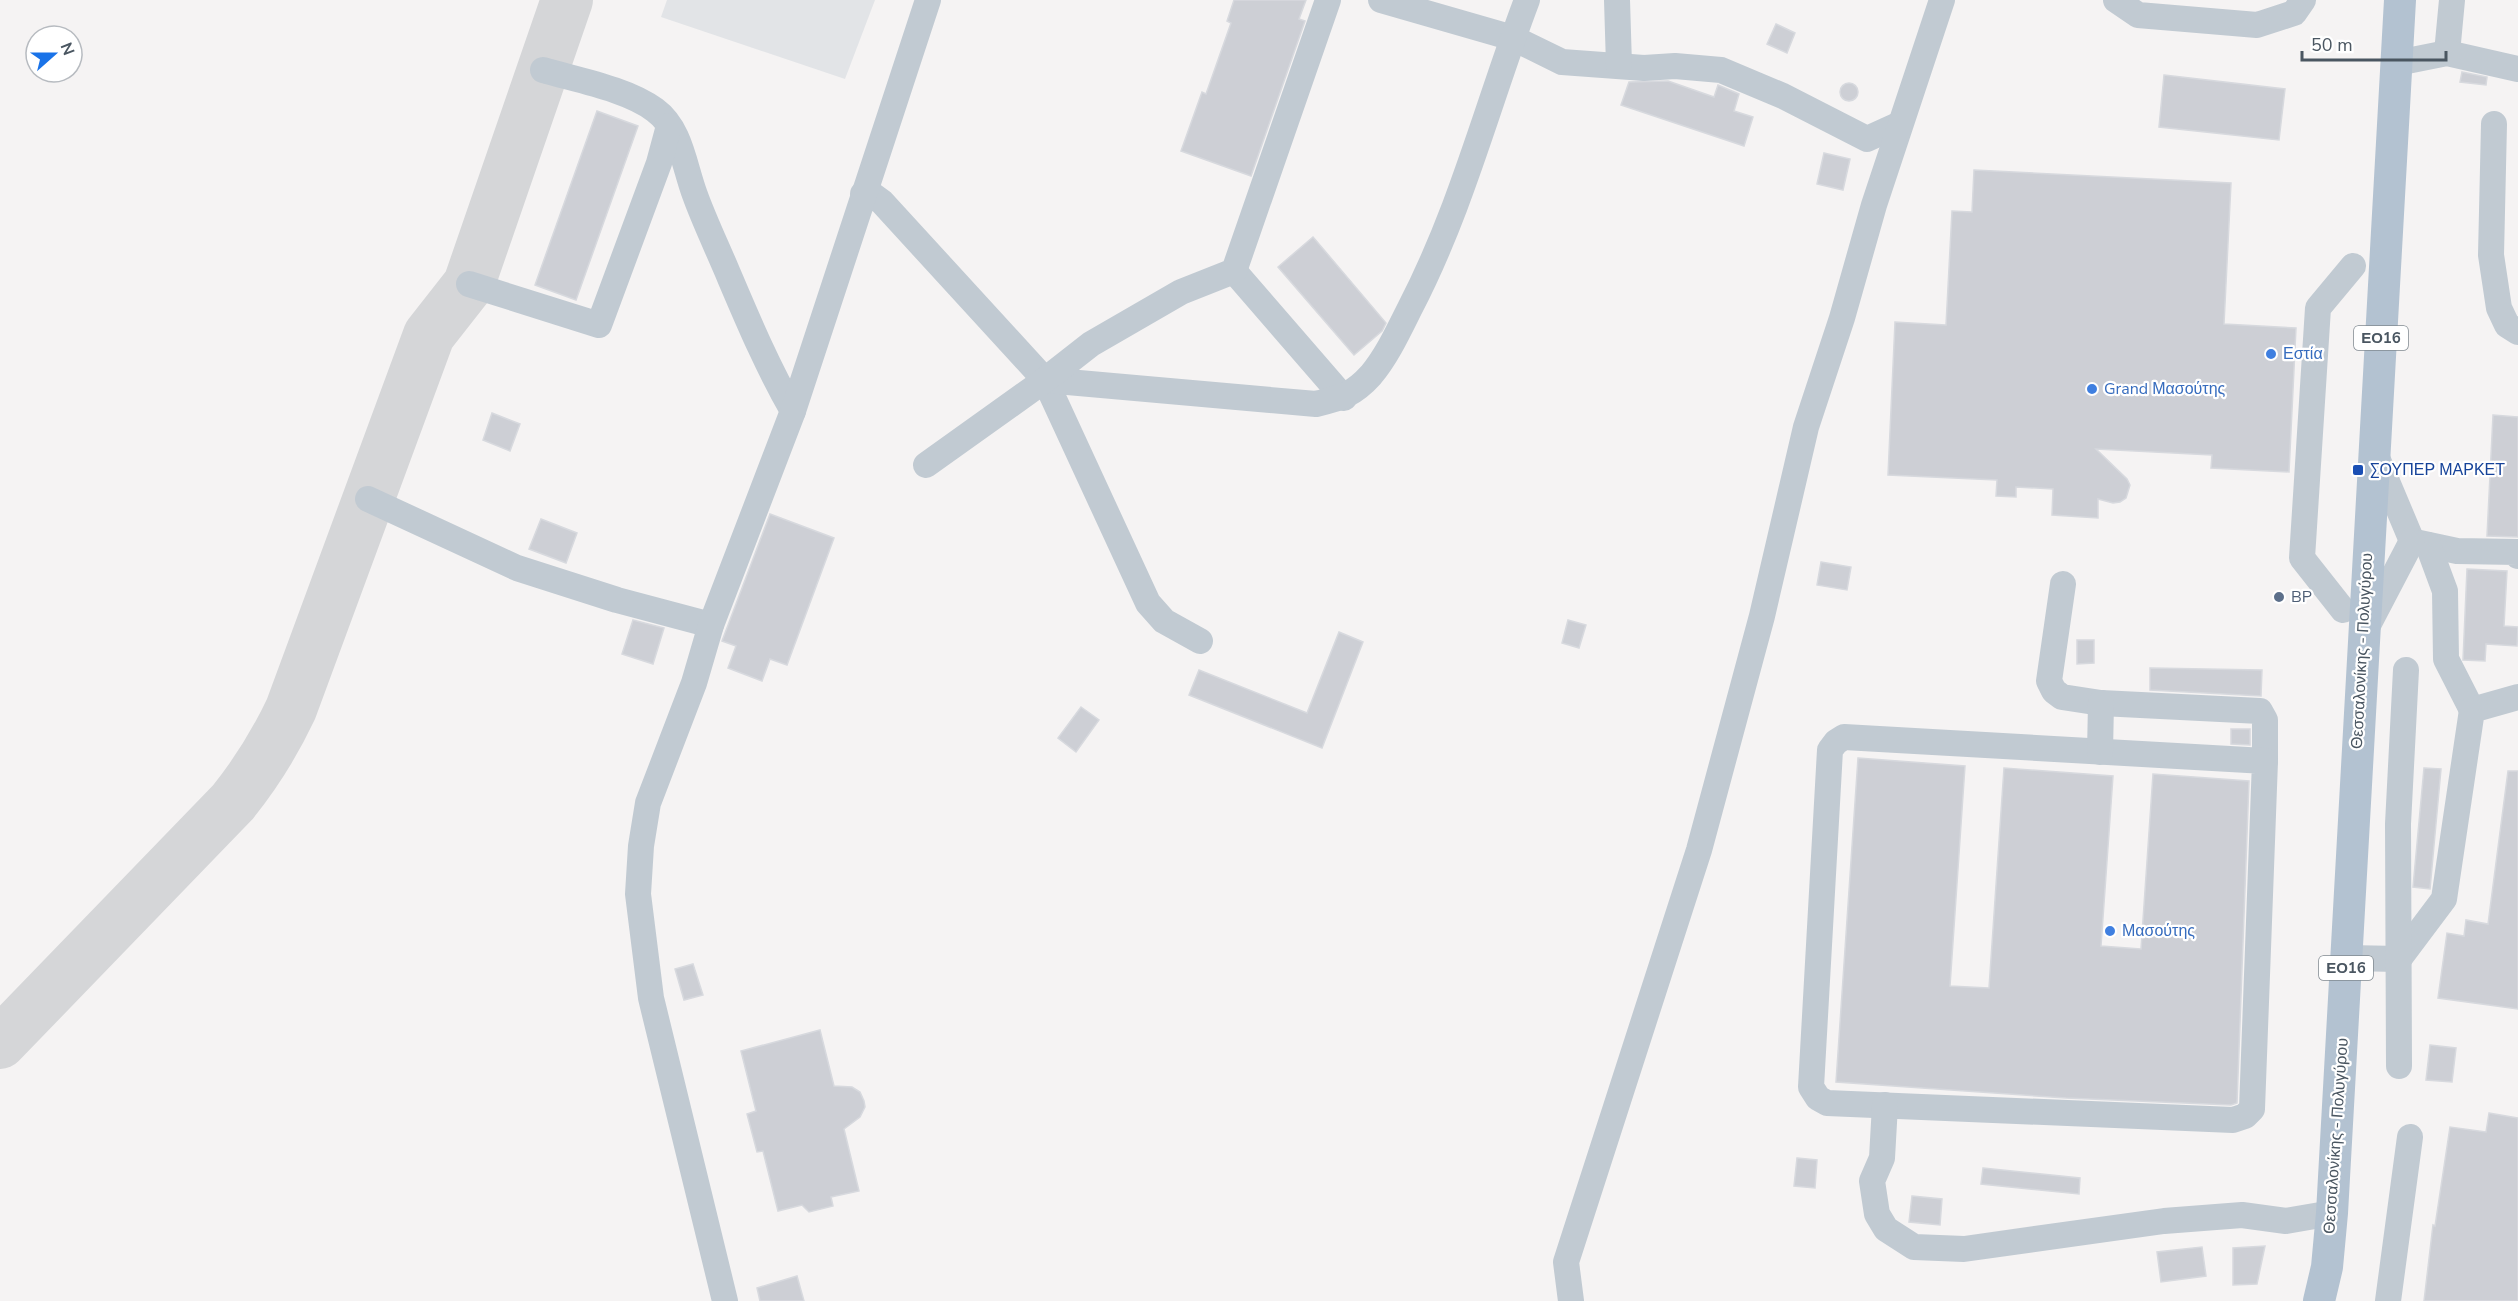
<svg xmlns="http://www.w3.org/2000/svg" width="2518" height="1301" font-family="'Nunito Sans',sans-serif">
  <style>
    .airport { fill: #e2e4e7 }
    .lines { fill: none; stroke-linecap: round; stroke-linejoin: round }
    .taxiway { stroke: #d5d6d8; stroke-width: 52 }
    .building { fill: #cdcfd5; stroke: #d7d9de; stroke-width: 1.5 }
    .minor { stroke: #c1cad2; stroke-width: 26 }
    .major { stroke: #b3c2d1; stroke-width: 32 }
    .shop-dot { fill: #3f7fe0; stroke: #fff; stroke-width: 2 }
    .transit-dot { fill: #1a4fb4; stroke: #fff; stroke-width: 2 }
    .service-dot { fill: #5c6f8a; stroke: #fff; stroke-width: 2 }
    .labels { text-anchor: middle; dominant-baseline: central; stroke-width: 4.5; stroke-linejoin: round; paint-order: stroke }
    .shield { fill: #fff; stroke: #808990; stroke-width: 1.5 }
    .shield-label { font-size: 15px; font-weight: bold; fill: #4a5661 }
    .shop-label { font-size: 16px; fill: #366cbe; stroke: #fff; text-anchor: start }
    .transit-label { font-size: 16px; fill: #164399; stroke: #fff; text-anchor: start }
    .service-label { font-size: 16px; fill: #4e5e75; stroke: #fff; text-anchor: start }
    .street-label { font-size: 16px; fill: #4a5661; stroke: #fff }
  </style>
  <rect width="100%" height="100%" fill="#f5f3f3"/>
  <polygon class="airport" points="667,0 875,0 845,79 661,17"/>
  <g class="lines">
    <path class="taxiway" d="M0,1043l233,-241c24,-30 42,-59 58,-93l138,-374 40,-51 98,-284"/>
  </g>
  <g class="building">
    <polygon points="1234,0 1306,0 1299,19 1305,21 1251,176 1181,151 1202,92 1206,94 1231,23 1227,21"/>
    <polygon points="1776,24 1795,33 1787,53 1767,44"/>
    <polygon points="2462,72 2487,77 2486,85 2460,82"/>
    <polygon points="2164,75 2285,89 2279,140 2159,127"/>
    <polygon points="1668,81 1714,97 1718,85 1739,94 1734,111 1753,117 1744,146 1621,105 1629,82"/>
    <circle cx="1849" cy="92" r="9"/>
    <polygon points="597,111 638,126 576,300 535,285"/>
    <polygon points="1824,153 1850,159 1843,190 1817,184"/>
    <polygon points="1974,170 2231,183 2224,324 2296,328 2289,472 2211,468 2212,455 2096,449 2127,479 2130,485 2126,498 2120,502 2113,503 2098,499 2098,518 2052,515 2053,489 2016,487 2016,497 1996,496 1997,480 1888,475 1895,322 1946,325 1952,211 1972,212"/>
    <polygon points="1313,237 1386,323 1382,331 1354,355 1278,267"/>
    <polygon points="492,413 520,424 510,451 483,440"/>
    <polygon points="2493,415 2518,417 2518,537 2487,536"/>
    <polygon points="770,514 834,538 787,665 770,659 762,681 728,668 736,646 722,641"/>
    <polygon points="541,519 577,533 566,563 529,549"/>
    <polygon points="1821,562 1851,567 1847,590 1817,585"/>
    <polygon points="2467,569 2507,571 2504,626 2518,627 2517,646 2486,644 2485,661 2463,660"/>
    <polygon points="633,620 664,628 653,664 622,654"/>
    <polygon points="1568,620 1586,625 1579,648 1562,643"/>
    <polygon points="1339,632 1363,642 1322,748 1189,695 1199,670 1307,713"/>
    <polygon points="2077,640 2094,640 2094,663 2077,664"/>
    <polygon points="2150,668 2262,670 2261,696 2150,690"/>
    <polygon points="1081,707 1099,720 1076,752 1058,738"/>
    <polygon points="2231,729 2250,729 2250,745 2231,744"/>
    <polygon points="1858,758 1965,766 1950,986 1989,988 2004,768 2113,776 2101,946 2141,949 2153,774 2249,781 2237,1103 2231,1105 2066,1098 1836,1082"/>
    <polygon points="2424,768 2441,769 2430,889 2413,887"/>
    <polygon points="2508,771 2518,771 2518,1009 2438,998 2447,933 2464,936 2466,920 2488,924"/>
    <polygon points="693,964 703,995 684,1000 675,969"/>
    <polygon points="820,1030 834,1086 852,1087 860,1092 864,1101 865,1107 860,1117 844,1129 859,1191 831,1197 833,1206 809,1212 802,1205 778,1211 763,1151 757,1152 747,1114 756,1111 741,1051"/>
    <polygon points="2430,1045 2456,1048 2452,1082 2426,1080"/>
    <polygon points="2489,1113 2518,1118 2518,1301 2424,1301 2433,1225 2435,1226 2450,1127 2486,1132"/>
    <polygon points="1797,1158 1817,1160 1815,1188 1794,1186"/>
    <polygon points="1983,1168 2080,1178 2079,1194 1981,1184"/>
    <polygon points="1912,1196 1942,1199 1940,1225 1909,1222"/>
    <polygon points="2265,1246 2257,1284 2233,1285 2233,1248"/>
    <polygon points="2202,1247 2206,1276 2161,1282 2157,1252"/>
    <polygon points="797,1276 804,1301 760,1301 757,1288"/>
  </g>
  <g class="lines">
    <g class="minor">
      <polyline points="1381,0 1513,38 1562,62 1644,68 1675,66 1721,70 1783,96 1867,139 1900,124"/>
      <polyline points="1617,0 1619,65"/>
      <polyline points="2116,0 2138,15 2257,25 2294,13 2303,0"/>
      <polyline points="2447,53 2452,0"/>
      <polyline points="2397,63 2447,53 2518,69"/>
      <path d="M543,70c34,10 84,19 112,40 26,19 29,56 40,85 9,25 21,50 32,76 20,47 40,95 66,140"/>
      <polyline points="2494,124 2491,255 2499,308 2507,325 2518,332"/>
      <polyline points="863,194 871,194 882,202 1045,380 1148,603 1164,621 1200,641"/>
      <polyline points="1234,271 1344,398"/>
      <polyline points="469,284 599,325 659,163 669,126"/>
      <path d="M1045,380l271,24c25,-6 37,-9 55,-29 16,-19 28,-45 39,-67 51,-98 78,-205 117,-308"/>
      <polyline points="2375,453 2412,541"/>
      <polyline points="926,465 1045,380 1091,344 1181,292 1234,271 1328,0"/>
      <polyline points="368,499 517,568 617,600 711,625"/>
      <polyline points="2415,542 2457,551 2518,552 2518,556"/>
      <polyline points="2428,545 2445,591 2446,659 2472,710"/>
      <polyline points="2063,584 2049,681 2054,691 2062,697 2101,703 2260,711 2265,720 2265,761"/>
      <polyline points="2343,610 2302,558 2318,308 2353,266"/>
      <polyline points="2366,629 2412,541"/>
      <polygon points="1844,737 2265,761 2252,1109 2245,1116 2233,1120 1827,1103 1818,1098 1811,1087 1830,750 1836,742"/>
      <polyline points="2100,752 2101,703"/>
      <polyline points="2347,958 2399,959 2444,899 2472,710 2518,697"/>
      <polyline points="2399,1066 2398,824 2406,670"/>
      <polyline points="1885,1105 1882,1158 1872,1181 1877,1214 1886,1229 1914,1247 1964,1249 2164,1221 2242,1215 2286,1221 2332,1213"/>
      <polyline points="725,1301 651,998 638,894 641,846 648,803 694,683 711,625 793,411 928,0"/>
      <polyline points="1571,1301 1566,1262 1699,850 1762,616 1806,427 1842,318 1874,205 1942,0"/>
      <polyline points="2388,1301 2410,1137"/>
    </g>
    <polyline class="major" points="2319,1301 2327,1267 2332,1213 2400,0"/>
  </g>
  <g class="shop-dot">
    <circle cx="2271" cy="354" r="6"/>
    <circle cx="2092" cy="389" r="6"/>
    <circle cx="2110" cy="931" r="6"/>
  </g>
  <rect class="transit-dot" x="2352" y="464" width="12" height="12" rx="3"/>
  <circle class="service-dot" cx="2279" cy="597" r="6"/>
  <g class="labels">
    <g class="shield">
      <rect x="2354" y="326" width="54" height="24" rx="4.5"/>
      <rect x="2319" y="956" width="54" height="24" rx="4.5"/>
    </g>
    <g class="shield-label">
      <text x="2381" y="338">ΕΟ16</text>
      <text x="2346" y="968">ΕΟ16</text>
    </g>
    <g class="shop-label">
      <text x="2283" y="354">Εστία</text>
      <text x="2104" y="389">Grand Μασούτης</text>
      <text x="2122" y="931">Μασούτης</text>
    </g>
    <g class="transit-label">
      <text x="2370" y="470">ΣΟΥΠΕΡ ΜΑΡΚΕΤ</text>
    </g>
    <g class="service-label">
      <text x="2291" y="597">BP</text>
    </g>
    <g class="street-label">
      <text transform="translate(2362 651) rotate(-87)">Θεσσαλονίκης - Πολυγύρου</text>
      <text transform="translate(2336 1136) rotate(-86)">Θεσσαλονίκης - Πολυγύρου</text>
    </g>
  </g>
  <g transform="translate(54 54) rotate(69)"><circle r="28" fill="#ffffff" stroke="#b7bbc0" stroke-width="1.5"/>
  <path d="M0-4.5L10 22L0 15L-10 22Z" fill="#1a73e8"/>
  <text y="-9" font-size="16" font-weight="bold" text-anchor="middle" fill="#4a5661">N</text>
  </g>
  <path d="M2302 51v9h144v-9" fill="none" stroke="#4a5661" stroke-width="3"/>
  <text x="2311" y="51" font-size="18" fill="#4a5661" stroke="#ffffff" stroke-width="4.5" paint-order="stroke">50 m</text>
</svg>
